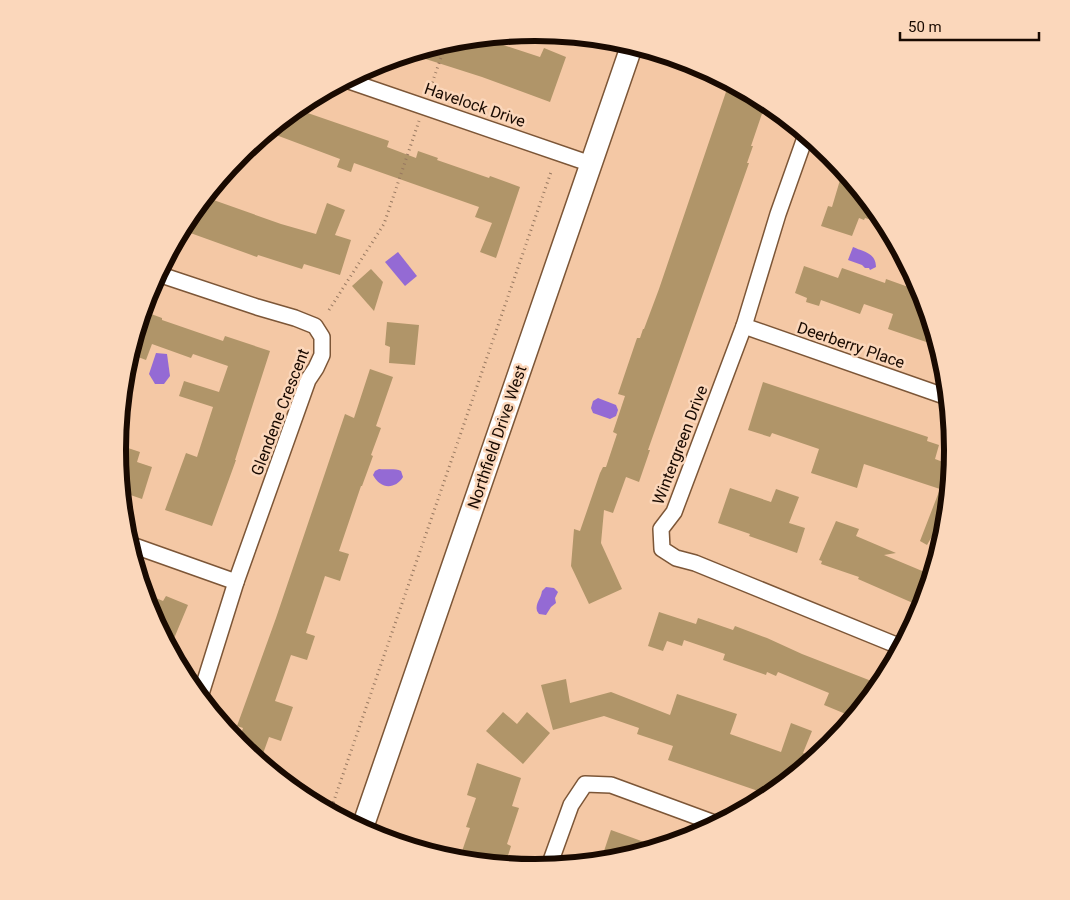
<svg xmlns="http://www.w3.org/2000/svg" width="1070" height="900" font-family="Roboto,sans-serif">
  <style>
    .water { fill: #946ad4 }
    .building { fill: #b09569 }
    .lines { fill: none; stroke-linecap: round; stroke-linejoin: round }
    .street-casing { stroke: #7c5637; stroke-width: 18 }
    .secondary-casing { stroke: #7c5637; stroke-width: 24 }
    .path { stroke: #977860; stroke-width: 3; stroke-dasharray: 1 4; stroke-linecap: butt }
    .street { stroke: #fff; stroke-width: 15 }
    .secondary { stroke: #fff; stroke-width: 21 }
    .labels { text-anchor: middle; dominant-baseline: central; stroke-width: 5; stroke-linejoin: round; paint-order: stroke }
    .street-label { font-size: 16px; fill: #190a01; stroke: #fbd7bb }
    .rim { fill: none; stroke: #190a01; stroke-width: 6 }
  </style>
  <rect width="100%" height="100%" fill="#f4c8a5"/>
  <g class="water">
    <path d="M853,247c11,5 23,6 23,20l-6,3 -1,-2h-4l-3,-3 -14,-5z"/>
    <polygon points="398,252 417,276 405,286 385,262"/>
    <polygon points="156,353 167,354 170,376 164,384 155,384 149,374"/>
    <polygon points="598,398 616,405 618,410 616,416 610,419 593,413 591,408 593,401"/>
    <path d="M379,469c7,1 16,-1 22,2l2,6c-8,13 -23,12 -30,-2l2,-4z"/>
    <path d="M546,587l8,1 4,4 -3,6 1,5 -5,4 -5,8 -7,-1 -2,-3c-2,-8 4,-12 5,-20z"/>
  </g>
  <g class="building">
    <polygon points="482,38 540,57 544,48 566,57 550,102 482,77 410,54 454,40"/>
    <polygon points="728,86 748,93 766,102 751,146 753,146 747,163 749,163 648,450 650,450 639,482 626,477 613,513 604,510 601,543 622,589 589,604 571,566 574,529 580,531 600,473 603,467 606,467 617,434 613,432 625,396 618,394 637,338 640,338 643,329 644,329 659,289"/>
    <polygon points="299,110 389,141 387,147 416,158 418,151 438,158 437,160 489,178 490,176 520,187 496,258 480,252 492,223 475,217 479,207 354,163 351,172 337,167 340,159 268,132 288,115 296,118"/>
    <polygon points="843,170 882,218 885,224 865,218 864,220 859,218 852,236 821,226 828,206 832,207"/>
    <polygon points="205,197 281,224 316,234 327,203 345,210 335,235 351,240 340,275 304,264 302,269 258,255 257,257 182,230 188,218"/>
    <polygon points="804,266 838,278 842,268 885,283 886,279 914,289 913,292 922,296 938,346 888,329 893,314 864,304 860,314 821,300 819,306 806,302 807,298 795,293"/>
    <polygon points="371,269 383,282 374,311 352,286"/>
    <polygon points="143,311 162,318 162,320 223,341 225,336 270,351 235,460 236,460 212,526 165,510 186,453 197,457 213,407 179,396 184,381 219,392 228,366 193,354 191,358 152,344 146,360 130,354 137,337 135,337"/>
    <polygon points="387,322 419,325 415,365 389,363 390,347 385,345"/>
    <polygon points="370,369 393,377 376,426 381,428 371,455 373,456 362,486 361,486 339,551 349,554 340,581 325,576 306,633 315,636 307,660 291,655 275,701 293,707 281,741 269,737 260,762 238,743 243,728 237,726 276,618 345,414 354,418"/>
    <polygon points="763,382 928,437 927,441 939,445 935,459 951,465 946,512 927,545 920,541 940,489 864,464 857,488 811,473 819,449 772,433 770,437 748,430"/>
    <polygon points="125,447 140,452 137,462 152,467 142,499 122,492 119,464"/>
    <polygon points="730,488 771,502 776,489 799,497 789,523 805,528 797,553 749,536 750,534 718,523"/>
    <polygon points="836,521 859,529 856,536 896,553 884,555 927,573 926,578 930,580 922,607 858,579 859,577 821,564 822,561 819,560"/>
    <polygon points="144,593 163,601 166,596 188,605 170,648 149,610"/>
    <polygon points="659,612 696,624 698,618 733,630 735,626 767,638 802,654 874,682 865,703 853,717 824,705 829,693 778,672 776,676 767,672 766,675 723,660 725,654 684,640 682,646 667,641 663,651 648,646"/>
    <polygon points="566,679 570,703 611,692 670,715 677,694 737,714 730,734 781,752 791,723 812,731 803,753 815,758 770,795 668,760 673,746 637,734 639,728 604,716 553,730 541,685"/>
    <polygon points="503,712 517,724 527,712 550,733 523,764 486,731"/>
    <polygon points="477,763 521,778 512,806 519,808 507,844 511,846 505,865 459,860 470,828 466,827 476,798 467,795"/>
    <polygon points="611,830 658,847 618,859 603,854"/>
  </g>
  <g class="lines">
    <g class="street-casing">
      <g id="street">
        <polyline points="346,80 591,164"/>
        <polyline points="806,135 778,214 744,326 674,512 661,529 662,549 676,558 695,563 901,647"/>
        <polyline points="158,274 257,307 295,318 315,326 322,337 322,355 316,368 308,380 236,582 200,697"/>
        <polyline points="744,326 947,397"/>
        <polyline points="129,544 236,582"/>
        <polyline points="549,866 571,805 585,784 611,785 717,824"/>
      </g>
    </g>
    <g class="secondary-casing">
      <polyline id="secondary" points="362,829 632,45"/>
    </g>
    <g class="path">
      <polyline points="429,92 446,43"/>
      <polyline points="329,310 384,224 419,121"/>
      <polyline points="330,812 551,172"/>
    </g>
    <use href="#street" class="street"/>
    <use href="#secondary" class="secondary"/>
  </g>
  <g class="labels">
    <g class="street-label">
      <text transform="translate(475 105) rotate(19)">Havelock Drive</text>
      <text transform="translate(851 345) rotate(19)">Deerberry Place</text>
      <text transform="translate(280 412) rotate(-69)">Glendene Crescent</text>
      <text transform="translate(497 437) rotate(-71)">Northfield Drive West</text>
      <text transform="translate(680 445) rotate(-69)">Wintergreen Drive</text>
    </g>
  </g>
  <path d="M0 0H1070V900H0ZM126 450a409 409 0 1 1 818 0a409 409 0 1 1-818 0Z" fill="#fbd7bb" fill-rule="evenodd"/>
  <path class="rim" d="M126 450a409 409 0 1 1 818 0a409 409 0 1 1-818 0Z"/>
  <path d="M900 32v8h139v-8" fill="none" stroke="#190a01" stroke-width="2.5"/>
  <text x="908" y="32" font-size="15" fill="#190a01" stroke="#fbd7bb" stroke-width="4" paint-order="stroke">50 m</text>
</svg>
